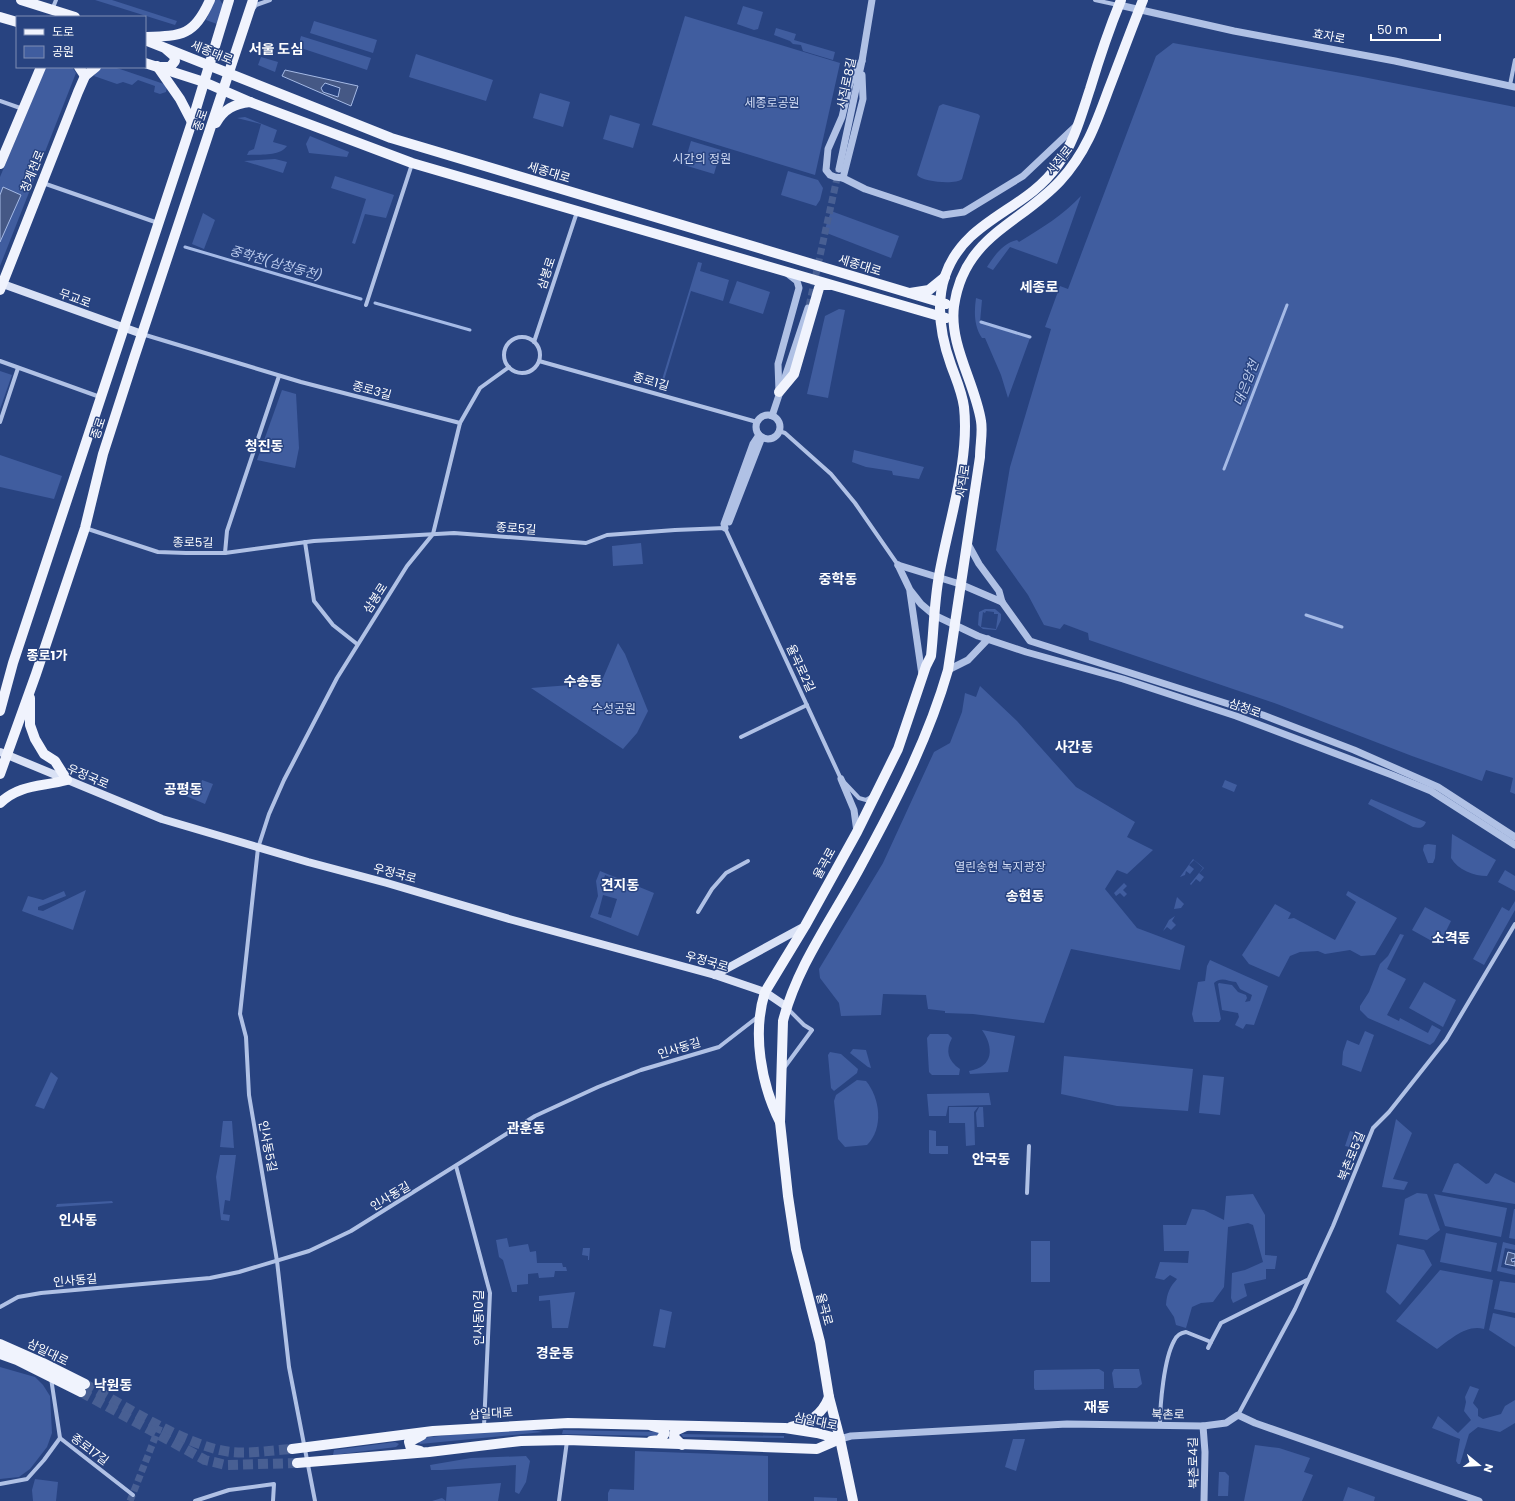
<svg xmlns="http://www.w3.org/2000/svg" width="1515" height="1501" font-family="Poppins,'Noto Sans KR',sans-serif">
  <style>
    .green { fill: #405d9f; fill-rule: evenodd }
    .water { fill: #455885; stroke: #a5bae6; fill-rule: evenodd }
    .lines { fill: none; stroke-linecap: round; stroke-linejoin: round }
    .stream { stroke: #a5bae6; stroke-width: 3 }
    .tertiary-tunnel { stroke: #485f93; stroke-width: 7; stroke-dasharray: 7 3.5; stroke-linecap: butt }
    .primary-tunnel { stroke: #485f93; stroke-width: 10; stroke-dasharray: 10 5; stroke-linecap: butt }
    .minor { stroke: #b0c1e5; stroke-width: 4 }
    .tertiary { stroke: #b0c1e5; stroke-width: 7 }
    .secondary { stroke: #d9e1f5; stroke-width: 8 }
    .primary { stroke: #f0f3fd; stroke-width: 10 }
    .labels { text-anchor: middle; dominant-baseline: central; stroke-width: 3; stroke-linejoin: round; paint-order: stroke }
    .street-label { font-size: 12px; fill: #fff; stroke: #284380 }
    .park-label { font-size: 12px; fill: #d3ddf5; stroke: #284380 }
    .water-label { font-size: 13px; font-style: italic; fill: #bbcbed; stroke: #284380 }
    .neighbourhood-label { font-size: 13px; font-weight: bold; fill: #fff; stroke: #284380 }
    .quarter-label { font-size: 14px; font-weight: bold; fill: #fff; stroke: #284380 }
  </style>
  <rect width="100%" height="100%" fill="#284380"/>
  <g class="green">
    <polygon points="95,0 112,0 177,21 175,25"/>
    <polygon points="215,0 220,0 223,5 217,24 206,20"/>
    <polygon points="743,6 763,12 758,29 754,30 737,24"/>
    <polygon points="685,16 840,63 815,175 652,125"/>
    <polygon points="314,21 377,40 373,53 310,33"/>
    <polygon points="776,28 796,34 794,40 835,52 833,60 803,51 801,45 793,44 790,41 774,35"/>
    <polygon points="301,36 371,58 367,70 298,47"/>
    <polygon points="1173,43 1358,76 1515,107 1515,794 1510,792 1513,778 1486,770 1482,781 1412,756 1277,704 1089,640 1088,633 1064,624 1060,629 1044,625 1028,595 996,550 1010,467 1051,329 1045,327 1060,286 1068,289 1156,56"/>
    <polygon points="416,54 493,80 486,101 409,77"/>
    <polygon points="261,57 278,62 275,72 258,65"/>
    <polygon points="46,67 72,67 76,73 0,266 0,177"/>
    <polygon points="102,67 114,67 164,84 167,87 166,92 160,94 154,92 155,86 138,80 132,85 123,82 117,84 94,76 97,70"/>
    <polygon points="540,93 570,102 563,127 533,118"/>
    <path d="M943,104l35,10 2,2 -18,63c-6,6 -40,3 -45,-4l22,-69z"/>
    <polygon points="610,115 640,124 633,148 603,139"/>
    <path d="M245,117l32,13 -4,12 14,4c-8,11 -28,8 -40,9l2,-4 5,-2 7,-25 -24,-6z"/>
    <polygon points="310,136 349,152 347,157 309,153 306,144"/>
    <polygon points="691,141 721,150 714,174 684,165"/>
    <polygon points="275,159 287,162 283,173 244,161"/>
    <polygon points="788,171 818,180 823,188 820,200 816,206 781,195"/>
    <polygon points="335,176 394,195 386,218 365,214 355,244 352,243 366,199 331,188"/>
    <path d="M1081,196l-24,68 -47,-17 -17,23 -6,-3c7,-11 16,-24 30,-27l2,2c23,-14 44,-27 62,-46z"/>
    <polygon points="831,211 899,236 891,258 824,232"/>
    <polygon points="203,213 215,220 204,249 192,244"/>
    <polygon points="698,262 702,263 700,271 729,280 723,301 691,291 662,387 660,386"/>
    <polygon points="737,281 770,292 763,314 729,303"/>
    <path d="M976,298l6,2 -2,22 50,16 -22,60 -7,-23 -16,-37h-3c-8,-12 -8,-26 -6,-40z"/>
    <polygon points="839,309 845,310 828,398 807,394 825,316"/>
    <polygon points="0,371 12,375 0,409"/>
    <polygon points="282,390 296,394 299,448 295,468 257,460"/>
    <polygon points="854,450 924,467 919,479 893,475 892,471 866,467 852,462"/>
    <polygon points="0,455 62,476 54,499 0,487"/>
    <polygon points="641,543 643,564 613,566 612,546"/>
    <path d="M985,609h10l6,5v6l-5,10 -13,-1 -5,-4 1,-13zM986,611l8,1v2h4l-2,15 -15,-2 2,-15 2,1z"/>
    <polygon points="618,643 625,654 648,711 637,733 623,749 531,688 597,683 603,678"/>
    <polygon points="980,686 1017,721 1076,787 1135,822 1127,837 1153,850 1127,874 1117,870 1105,889 1137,928 1185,946 1180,970 1071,949 1044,1023 973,1014 945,1013 945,1011 928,1009 926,995 883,994 881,1015 841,1016 839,1003 820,978 819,969 883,863 934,752 950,743 962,712 965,693 976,697"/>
    <polygon points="202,780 213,784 205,804 179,793 184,783 199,789"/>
    <polygon points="1225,780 1237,785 1234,792 1222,787"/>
    <path d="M1371,799l55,23c-3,7 -6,6 -13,5l-45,-23z"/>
    <path d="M1452,834l44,26 -9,16c-13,0 -29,-6 -36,-18z"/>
    <polygon points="1428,844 1436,845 1435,858 1433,863 1428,863 1423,850 1424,845"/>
    <polygon points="1193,859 1204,868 1199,873 1204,877 1200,882 1196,879 1191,885 1190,884 1203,868 1194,860 1189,865 1194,869 1190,874 1186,871 1185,875 1180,877"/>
    <polygon points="1505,870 1515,876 1515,891 1498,882"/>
    <path d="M600,871l54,22 -16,43 -48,-19 8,-21 -2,-15zM605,875l7,3 -4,13 -7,-2zM603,895l14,4 -6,19 -13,-4z"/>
    <polygon points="1124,883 1127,886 1123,890 1127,894 1124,897 1120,893 1116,896 1114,893"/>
    <polygon points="86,890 73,930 22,911 28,896 43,900 64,891 66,896 38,907 38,910 43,911"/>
    <polygon points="1348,891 1397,918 1375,955 1361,956 1350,950 1325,954 1318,951 1300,952 1290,956 1279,977 1249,964 1242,955 1275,904 1291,913 1288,919 1294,918 1335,940 1356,902 1346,895"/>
    <polygon points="1177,897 1184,904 1181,908 1174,909"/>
    <polygon points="1515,901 1515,910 1484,965 1473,959 1502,907 1509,911"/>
    <polygon points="1425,907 1451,921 1439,945 1412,930"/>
    <polygon points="1175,916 1172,921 1176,925 1171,930 1167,927 1163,931 1169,920"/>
    <polygon points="1400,934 1404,935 1387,969 1406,979 1387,1015 1399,1021 1400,1018 1428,1033 1432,1025 1441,1030 1434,1042 1430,1045 1368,1018 1360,1010 1360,1006 1369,992 1380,964 1388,956"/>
    <path d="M1210,960l58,26 -14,39 -8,-1 -3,5 -8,-4 4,-8 -1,-4 -16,-3 -4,-26 1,-1 13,2 6,7 8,3 1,3 -2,4 5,-1 2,-6 -12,-6 -4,-7c-8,0 -14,-6 -22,1l7,36 -2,3h-25l-2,-8 6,-32 7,-1 2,-15z"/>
    <polygon points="1424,982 1456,1000 1443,1027 1409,1008"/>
    <path d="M982,1030l33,6 -7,36 -38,2 -1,-3c25,-4 25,-24 13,-41z"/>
    <polygon points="1365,1031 1374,1035 1361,1072 1342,1065 1343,1052 1347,1040 1359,1045"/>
    <path d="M930,1034h18l4,4c-7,13 -4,23 8,31l-1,6h-27l-3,-3 -2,-34z"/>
    <polygon points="853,1049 866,1050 871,1068 868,1067 850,1053"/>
    <polygon points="830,1052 841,1054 858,1069 857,1073 834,1091 831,1088 828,1055"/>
    <polygon points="1064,1056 1193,1069 1188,1111 1117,1106 1061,1094"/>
    <polygon points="51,1072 58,1078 44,1109 35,1106"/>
    <polygon points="1203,1075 1224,1077 1220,1115 1199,1113"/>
    <path d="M857,1080l9,1c14,17 18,47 1,64l-22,2 -7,-8 -4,-38 2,-6z"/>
    <polygon points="989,1093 991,1105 948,1106 946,1116 929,1116 927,1094"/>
    <polygon points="949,1107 978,1107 974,1112 975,1145 966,1146 965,1123 949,1123"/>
    <polygon points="979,1107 983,1107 984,1127 977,1127 976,1113"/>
    <polygon points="1396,1119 1412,1133 1393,1179 1408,1182 1404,1190 1382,1187"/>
    <polygon points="223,1121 232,1121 234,1148 220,1147"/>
    <polygon points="929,1130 936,1131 936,1146 948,1146 948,1154 931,1154 929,1153"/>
    <polygon points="1350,1131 1359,1134 1354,1148 1345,1146"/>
    <polygon points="220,1155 236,1155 230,1201 225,1200 223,1214 230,1215 229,1221 221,1220 216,1177"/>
    <polygon points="1458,1163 1486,1184 1489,1183 1495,1173 1515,1183 1515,1204 1442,1192 1454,1164"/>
    <polygon points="1417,1193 1427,1194 1440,1230 1427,1240 1399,1235 1405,1199"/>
    <path d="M1253,1194l12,21v40l12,1 -2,13h-9v10l-22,5 3,12 -14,7 -2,-5 1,-25 13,-3 18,-8 -10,-37 -5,-2 -20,4 -4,60 -11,15 -12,1 -9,4 -6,21 -10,-3 -2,-8 -8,-12c1,-13 4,-18 11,-26l-7,-4 -6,5 -9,-2 5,-16 28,1 1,-12h-25l-1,-26h23l6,-16 12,1 20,10 2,-24z"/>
    <polygon points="1434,1194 1507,1208 1501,1237 1445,1226"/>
    <polygon points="112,1201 113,1203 56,1207 57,1204"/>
    <polygon points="1514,1209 1515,1209 1515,1239 1509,1238"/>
    <polygon points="1446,1233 1497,1243 1491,1272 1440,1262"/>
    <polygon points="507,1238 509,1247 528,1244 530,1252 536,1251 537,1263 562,1263 563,1267 566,1267 567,1271 555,1271 554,1277 539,1278 538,1273 528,1274 528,1284 517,1285 517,1292 512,1292 503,1260 499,1257 496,1240"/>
    <rect x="1031" y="1241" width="19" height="41"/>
    <polygon points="1503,1242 1515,1245 1515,1250 1505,1248 1501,1267 1515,1270 1515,1275 1497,1271"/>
    <polygon points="1397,1244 1424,1250 1432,1265 1400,1305 1386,1292"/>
    <polygon points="583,1248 590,1248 589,1260 588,1260 588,1256 582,1255"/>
    <path d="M1440,1270l53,10 -9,49c-18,-5 -34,11 -47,20l-41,-28z"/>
    <polygon points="1500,1281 1515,1283 1515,1313 1494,1309"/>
    <polygon points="575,1292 568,1328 552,1328 550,1300 539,1301 539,1296"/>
    <polygon points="660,1309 672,1312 665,1348 653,1346"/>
    <polygon points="1493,1313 1515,1318 1515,1347 1489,1330"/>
    <polygon points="0,1367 35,1377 43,1385 50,1396 52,1433 47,1447 30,1469 19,1477 0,1479"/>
    <polygon points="1099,1369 1104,1372 1104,1389 1035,1390 1034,1388 1034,1371 1036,1370"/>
    <polygon points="1114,1369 1139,1369 1142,1384 1137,1388 1114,1388 1112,1373"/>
    <polygon points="1470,1386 1479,1389 1473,1403 1478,1409 1478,1416 1483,1419 1501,1414 1505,1406 1515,1400 1515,1423 1500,1432 1478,1427 1469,1434 1460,1464 1458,1464 1456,1461 1460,1439 1432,1428 1438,1416 1458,1433 1471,1420 1464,1411 1466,1402 1465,1397"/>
    <polygon points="521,1428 543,1432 420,1444 418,1441 420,1438"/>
    <polygon points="563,1430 659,1432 660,1433 658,1436 562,1434"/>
    <polygon points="681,1434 781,1436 784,1436 784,1438 683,1437"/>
    <polygon points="1013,1439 1025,1439 1016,1471 1005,1467"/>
    <polygon points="395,1442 399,1444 396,1447 333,1455 334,1450"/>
    <polygon points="1255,1445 1279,1448 1310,1458 1304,1472 1313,1475 1302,1501 1244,1501"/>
    <polygon points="635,1451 768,1456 768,1501 608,1501 608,1493 610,1489 634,1490"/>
    <polygon points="526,1456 530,1461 526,1482 519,1494 515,1492 516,1465 442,1470 431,1470 430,1465 471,1458"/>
    <polygon points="1219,1472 1225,1472 1229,1476 1228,1496 1218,1496"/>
    <polygon points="35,1479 58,1482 56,1501 33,1501 32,1490"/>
    <polygon points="501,1483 498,1501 432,1501 442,1498 446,1501 447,1487"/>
    <polygon points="1348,1487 1375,1497 1374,1501 1343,1501"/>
    <polygon points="814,1497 837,1498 837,1501 814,1501"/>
  </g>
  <g class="water">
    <path d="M285,70l73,16 -7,20 -69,-30zM325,83l15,5 -2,9 -15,-5 -2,-4z"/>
    <polygon points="3,187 21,195 0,242 0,195"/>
    <polygon points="1508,1252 1515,1254 1515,1258 1511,1259 1512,1262 1515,1261 1515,1266 1505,1264"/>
  </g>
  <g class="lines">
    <g class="stream">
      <polyline points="185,247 361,299"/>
      <polyline points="375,303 470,330"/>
      <polyline points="981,322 1030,337"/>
      <polyline points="1224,469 1287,305"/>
      <polyline points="1306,615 1342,627"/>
    </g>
    <g class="tertiary-tunnel">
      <polyline points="809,306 839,169"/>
      <polyline points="130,1501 160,1425"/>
    </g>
    <g class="primary-tunnel">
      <path d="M85,1384c40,22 102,63 146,68 20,2 41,-2 61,-3"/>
      <polyline points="81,1392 205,1460 226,1465 297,1463"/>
    </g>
    <g class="minor">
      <polyline points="1095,0 1118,5"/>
      <polyline points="253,9 256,5 270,0"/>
      <polyline points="52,10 56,0"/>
      <polyline points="1510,85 1515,60"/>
      <polyline points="0,101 23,109"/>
      <polyline points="43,183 158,223"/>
      <polyline points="366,305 412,164"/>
      <polyline points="142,334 301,382 460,423"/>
      <circle cx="522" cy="355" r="18"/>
      <polyline points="534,342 577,212"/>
      <polyline points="0,361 100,397"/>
      <polyline points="539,361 757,422"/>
      <polyline points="0,422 18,368"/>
      <polyline points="779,431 785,433 831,474 855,503 898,565"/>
      <polyline points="85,528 158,552 186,553 225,553 314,541 454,533 586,543 607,535 675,530 725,528 841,779 859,798 866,800 871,797"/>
      <polyline points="305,542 314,601 333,625 357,644"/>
      <polyline points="225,553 227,531 279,376"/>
      <polyline points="741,737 807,705"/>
      <polyline points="698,912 712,889 726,873 748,861"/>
      <polyline points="784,1068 812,1030 804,1025 788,1009"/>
      <polyline points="456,1166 490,1293 484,1426"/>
      <polyline points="1027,1193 1029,1146"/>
      <polyline points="0,1307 18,1297 41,1293 210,1278 239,1272 309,1251 351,1231 535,1116 598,1087 641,1070 719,1047 759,1016"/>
      <polyline points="1208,1348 1211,1342"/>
      <polyline points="51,1378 60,1438"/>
      <polyline points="1238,1415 1295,1309 1333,1226 1373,1128 1389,1112 1446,1040 1515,924"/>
      <path d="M1160,1425c0,-21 4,-66 14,-84 2,-5 6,-8 12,-9l25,10 10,-19 86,-43"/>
      <polyline points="60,1438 133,1495"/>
      <polyline points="0,1484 27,1479 44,1460 60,1438"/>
      <polyline points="195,1501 229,1490 274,1484 273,1501"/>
      <polyline points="315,1501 289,1367 277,1261 249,1095 246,1037 240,1014 258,848 269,814 284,780 337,678 407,566 433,534 460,423 480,388 509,367"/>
      <polyline points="559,1501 567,1441"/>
    </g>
    <g class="tertiary">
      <polyline points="1119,5 1234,31 1395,61 1515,87"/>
      <polyline points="862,61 850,83 842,117 828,149 826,170 830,175 835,177 843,178 865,189 943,215 964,212 1023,176 1077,125"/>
      <polyline points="839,169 862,61 872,0"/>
      <polyline points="843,178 863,99 862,75"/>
      <polyline points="779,392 778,364 799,288 797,281 788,274"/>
      <circle cx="768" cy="427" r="12"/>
      <polyline points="772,416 808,308"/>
      <polyline points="729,522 762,437"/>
      <polyline points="725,528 724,524 753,444 759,435"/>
      <polyline points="968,544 979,564 999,591 1002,602 1030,641 1263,715 1354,750 1438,787 1515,837"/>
      <polyline points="898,565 910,590 921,604 934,615 978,636 1026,652 1123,679 1236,716 1392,775 1431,791 1515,845"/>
      <polyline points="898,565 960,584 1002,602"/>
      <polyline points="910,592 922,675"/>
      <polyline points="948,670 968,660 988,639"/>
      <polyline points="841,779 854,810 857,832"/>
      <polyline points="1203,1426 1205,1452 1204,1501"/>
      <polyline points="840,1439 851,1436 1067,1424 1203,1426 1226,1423 1238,1415 1255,1423 1479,1501"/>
    </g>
    <g class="secondary">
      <polyline points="0,283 142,334"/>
      <polyline points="0,752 162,819 308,862 387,883 509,919 715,975 765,992 787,1007"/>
      <polyline points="715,975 805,926"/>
    </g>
    <g class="primary">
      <polyline points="21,0 75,17"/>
      <polyline points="0,17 17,22"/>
      <path d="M145,37c37,-1 49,-1 65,-37"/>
      <polyline points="145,40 391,138 946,304"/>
      <polyline points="145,63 204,82 250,102 412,163 946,318"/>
      <polyline points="157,66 180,99 192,122"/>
      <polyline points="79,67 85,76"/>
      <polyline points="161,67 170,67 175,61 174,56 167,50"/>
      <path d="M216,123c8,-14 18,-19 34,-21"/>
      <polyline points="0,164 41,67"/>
      <polyline points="0,290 78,92 85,76 96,67"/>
      <polyline points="910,293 929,290 945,277"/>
      <polyline points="779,392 794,374 819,288 821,285 830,285"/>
      <polyline points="0,711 13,663 192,122 229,0"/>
      <polyline points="0,774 36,674 85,528 103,454 134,358 253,0"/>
      <path d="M0,803c20,-19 41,-16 67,-23l-12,-19 -11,-7 -9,-15 -5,-14v-27"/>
      <path d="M780,1122c-19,-38 -28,-89 -15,-130l40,-66 52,-94 41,-83 28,-83 5,-10c3,-27 3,-53 8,-80 9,-53 31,-115 25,-169 -2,-15 -8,-28 -13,-42 -10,-28 -16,-59 -6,-89 19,-57 81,-65 112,-110 17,-23 24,-50 33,-77 9,-30 19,-60 31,-89"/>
      <polyline points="0,1344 43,1363 85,1384"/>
      <polyline points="0,1354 17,1360 81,1392"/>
      <path d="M791,1427c18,-4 31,-12 38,-30"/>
      <polyline points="651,1441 660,1440 665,1433 663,1429 652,1426"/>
      <polyline points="682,1445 674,1437 675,1431 686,1426"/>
      <polyline points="292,1449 433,1431 568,1423 785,1428 817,1433 840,1439"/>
      <polyline points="420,1451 411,1449 409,1442 422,1435"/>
      <polyline points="297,1463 429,1452 521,1441 567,1440 817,1449 840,1439"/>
      <path d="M853,1501l-13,-62 -11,-42 -9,-55 -24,-93 -8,-53 -8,-74 3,-101c14,-55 49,-102 76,-152 35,-64 69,-129 89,-199l32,-213c0,-12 3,-25 1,-36 -6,-38 -32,-76 -27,-115 10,-70 65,-81 106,-125 25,-27 36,-57 48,-90 12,-31 23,-61 35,-91"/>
    </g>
  </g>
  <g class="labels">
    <g class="street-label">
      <text transform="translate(1329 36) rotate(11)">효자로</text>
      <text transform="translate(212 52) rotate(22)">세종대로</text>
      <text transform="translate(846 83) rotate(-78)">사직로8길</text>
      <text transform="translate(200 120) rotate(-71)">종로</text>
      <text transform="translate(1059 160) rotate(-51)">사직로</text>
      <text transform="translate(32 171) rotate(-68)">청계천로</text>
      <text transform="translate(549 172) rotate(17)">세종대로</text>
      <text transform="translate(860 265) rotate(17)">세종대로</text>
      <text transform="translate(546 273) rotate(-72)">삼봉로</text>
      <text transform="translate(75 298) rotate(20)">무교로</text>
      <text transform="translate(651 381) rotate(16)">종로1길</text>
      <text transform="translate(372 390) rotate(15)">종로3길</text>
      <text transform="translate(98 428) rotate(-72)">종로</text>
      <text transform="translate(963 481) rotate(-82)">사직로</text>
      <text transform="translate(516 528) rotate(4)">종로5길</text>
      <text transform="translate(193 542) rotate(1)">종로5길</text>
      <text transform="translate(375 598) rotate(-57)">삼봉로</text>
      <text transform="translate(801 668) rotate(65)">율곡로2길</text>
      <text transform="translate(1245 708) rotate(20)">삼청로</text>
      <text transform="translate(88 776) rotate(23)">우정국로</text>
      <text transform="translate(824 863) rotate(-61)">율곡로</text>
      <text transform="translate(395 873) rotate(15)">우정국로</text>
      <text transform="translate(707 961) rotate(16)">우정국로</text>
      <text transform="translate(679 1048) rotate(-17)">인사동길</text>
      <text transform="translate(268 1146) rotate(79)">인사동5길</text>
      <text transform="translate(1351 1156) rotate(-68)">북촌로5길</text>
      <text transform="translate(390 1196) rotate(-31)">인사동길</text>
      <text transform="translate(75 1280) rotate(-5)">인사동길</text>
      <text transform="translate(825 1309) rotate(75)">율곡로</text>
      <text transform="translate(478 1318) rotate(-90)">인사동10길</text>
      <text transform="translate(48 1352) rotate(26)">삼일대로</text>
      <text transform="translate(491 1413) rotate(-3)">삼일대로</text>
      <text transform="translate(1168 1414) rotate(1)">북촌로</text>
      <text transform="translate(816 1421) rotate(12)">삼일대로</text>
      <text transform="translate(90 1449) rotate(37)">종로17길</text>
      <text transform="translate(1193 1463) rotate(-91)">북촌로4길</text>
    </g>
    <g class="park-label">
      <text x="772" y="102">세종로공원</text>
      <text x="702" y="158">시간의 정원</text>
      <text x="614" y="708">수성공원</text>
      <text x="1000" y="866">열린송현 녹지광장</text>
    </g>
    <g class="water-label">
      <text transform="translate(276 263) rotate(16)">중학천(삼청동천)</text>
      <text transform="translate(1246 383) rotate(-69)">대은암천</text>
    </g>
    <g class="neighbourhood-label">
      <text x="47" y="655">종로1가</text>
    </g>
    <g class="quarter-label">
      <text x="276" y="49">서울 도심</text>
      <text x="1039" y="287">세종로</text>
      <text x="264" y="446">청진동</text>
      <text x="838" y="579">중학동</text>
      <text x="583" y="681">수송동</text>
      <text x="1074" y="747">사간동</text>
      <text x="183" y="789">공평동</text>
      <text x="620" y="885">견지동</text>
      <text x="1025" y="896">송현동</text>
      <text x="1451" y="938">소격동</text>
      <text x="526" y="1128">관훈동</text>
      <text x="991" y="1159">안국동</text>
      <text x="78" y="1220">인사동</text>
      <text x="555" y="1353">경운동</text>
      <text x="113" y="1385">낙원동</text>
      <text x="1097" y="1407">재동</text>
    </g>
  </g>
  <rect x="16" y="16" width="130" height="52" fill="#284380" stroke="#7e8eb3"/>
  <rect x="24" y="29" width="20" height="6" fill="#f0f3fd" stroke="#7e8eb3"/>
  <text x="52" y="36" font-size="12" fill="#ffffff">도로</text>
  <rect x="24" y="46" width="20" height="12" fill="#405d9f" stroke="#7e8eb3"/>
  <text x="52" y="56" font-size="12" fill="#ffffff">공원</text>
  <g transform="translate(1479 1465) rotate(108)" stroke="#284380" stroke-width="3" paint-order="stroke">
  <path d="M0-3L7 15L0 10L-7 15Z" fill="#ffffff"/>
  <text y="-6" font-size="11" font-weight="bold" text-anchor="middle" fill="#ffffff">N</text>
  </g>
  <path d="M1371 34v6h69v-6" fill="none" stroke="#ffffff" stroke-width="2"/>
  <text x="1377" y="34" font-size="12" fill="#ffffff" stroke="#284380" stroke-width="3" paint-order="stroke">50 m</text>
</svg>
